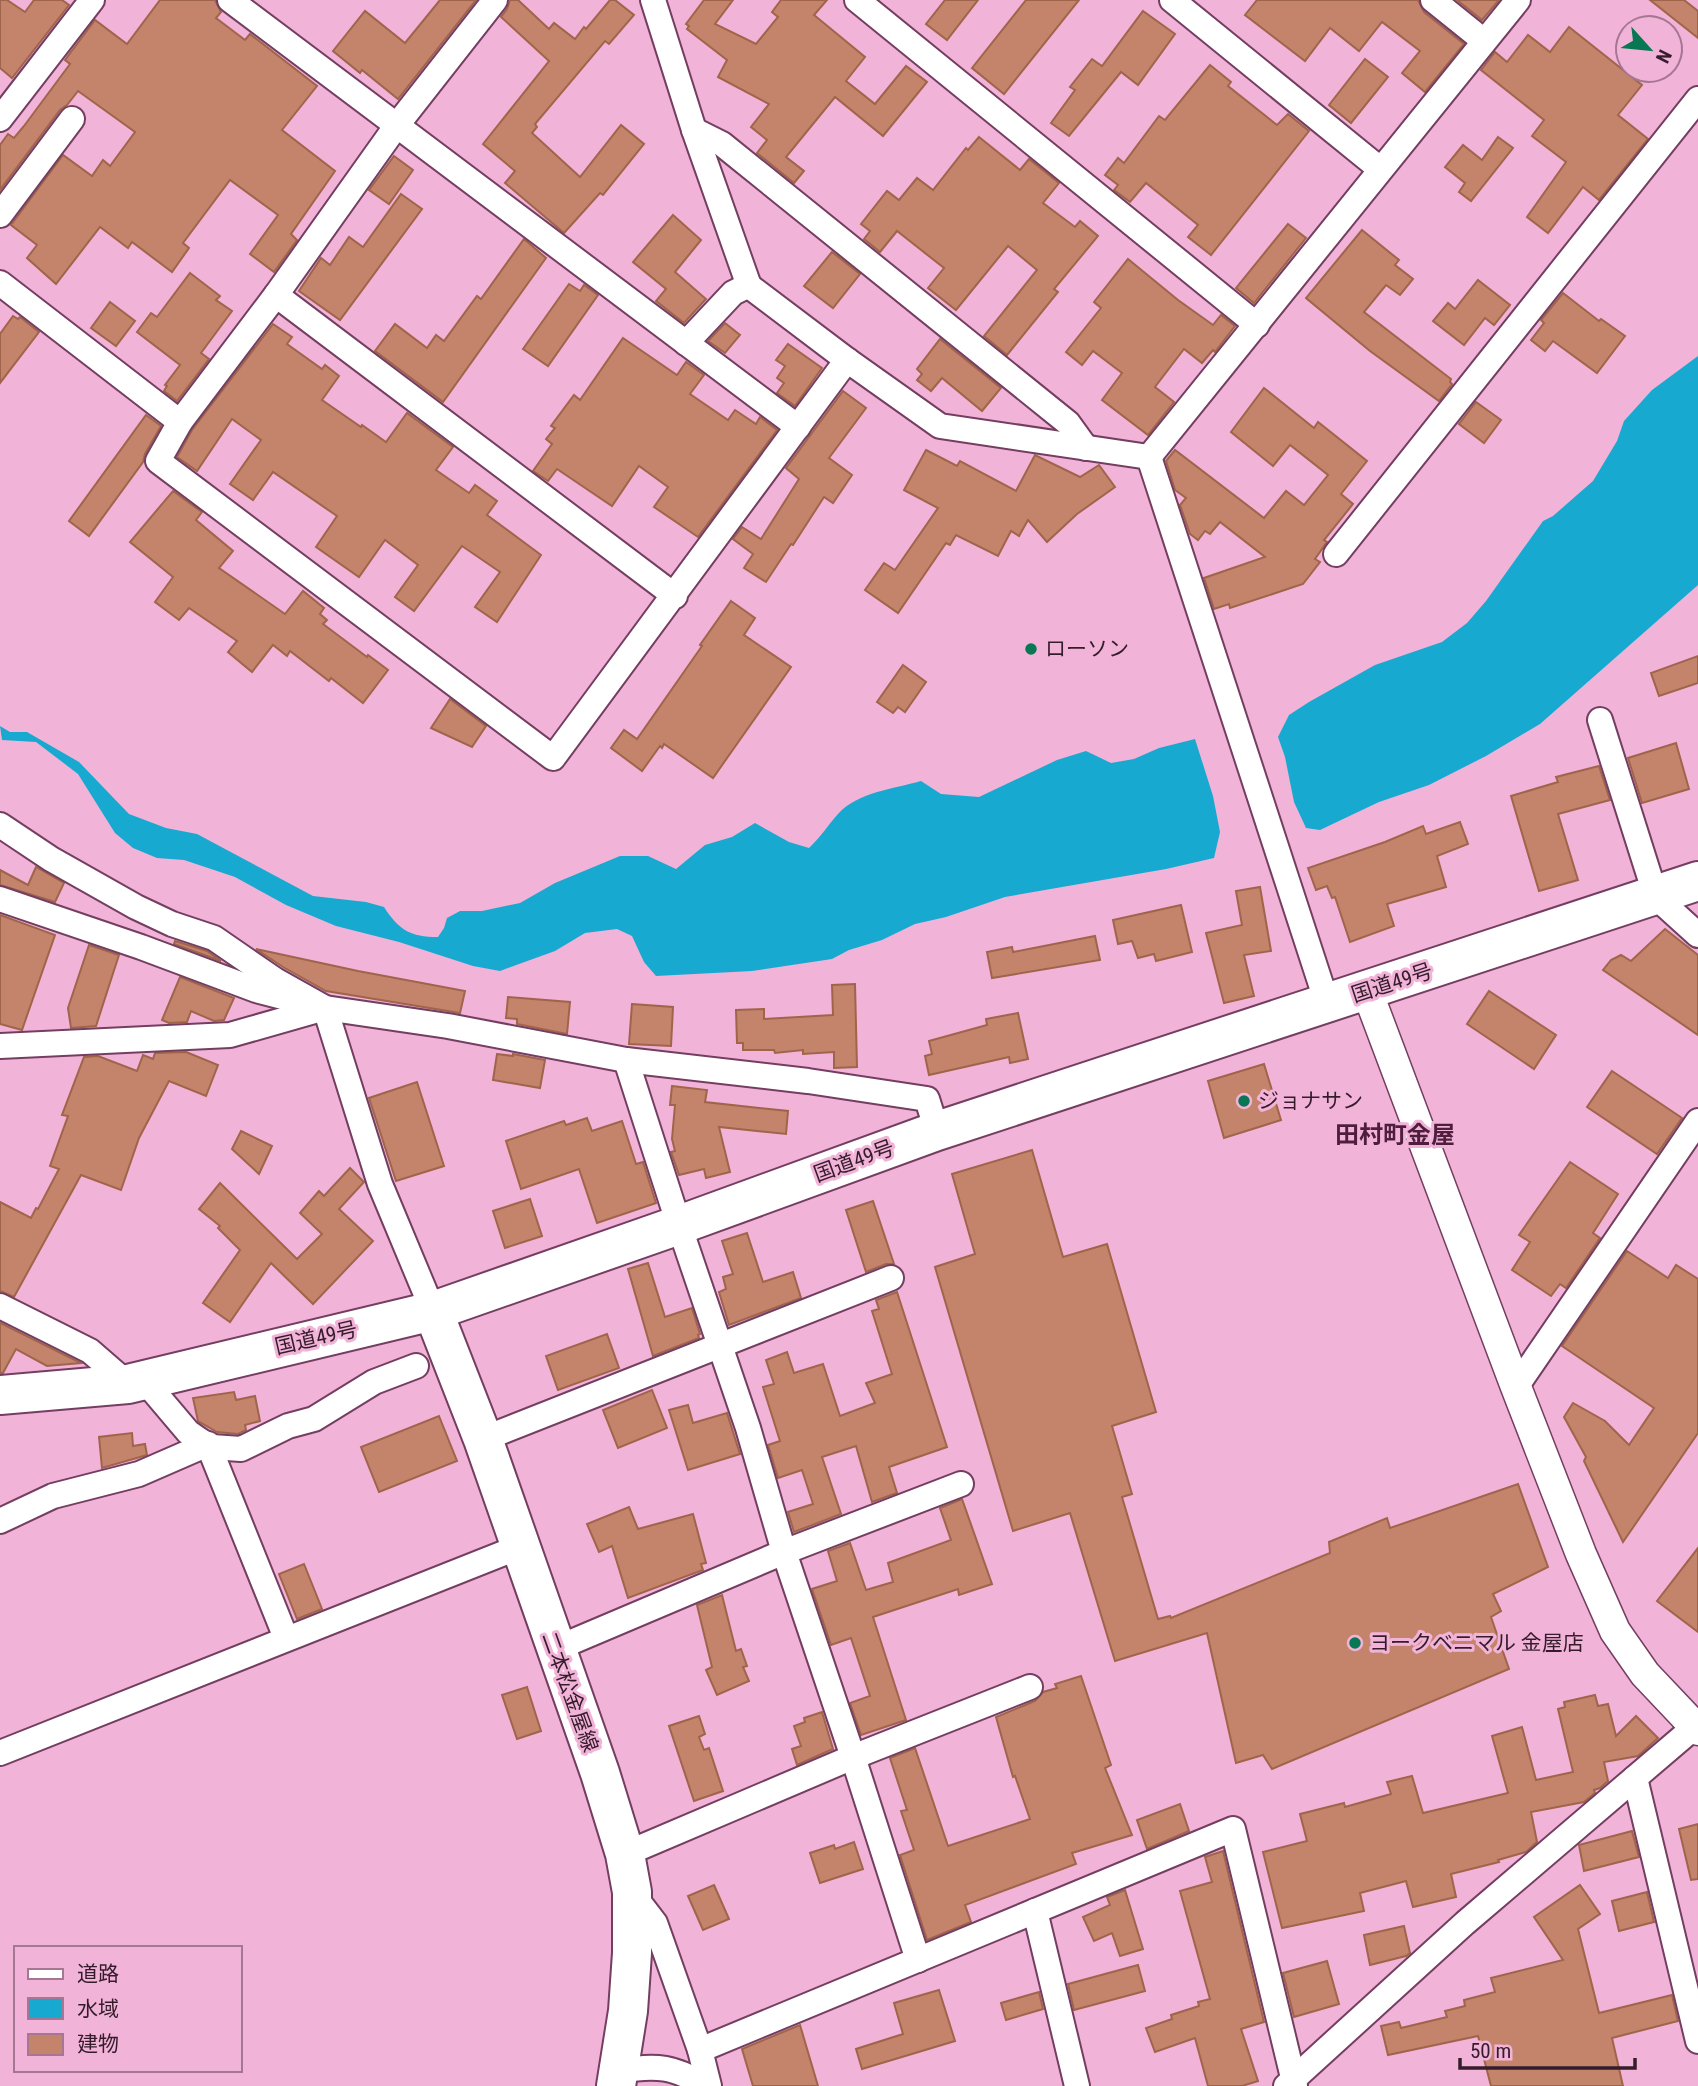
<svg xmlns="http://www.w3.org/2000/svg" width="1698" height="2086" font-family="'Roboto Condensed','Noto Sans JP',sans-serif">
  <style>
    .water { fill: #18a9d0 }
    .building { fill: #c4846b; stroke: #a0644b; stroke-width: 2 }
    .lines { fill: none; stroke-linecap: round; stroke-linejoin: round }
    .minor-casing { stroke: #743e60; stroke-width: 28 }
    .tertiary-casing { stroke: #743e60; stroke-width: 33 }
    .primary-casing { stroke: #743e60; stroke-width: 42 }
    .trunk-casing { stroke: #743e60; stroke-width: 42 }
    .minor { stroke: #fff; stroke-width: 24 }
    .tertiary { stroke: #fff; stroke-width: 30 }
    .primary { stroke: #fff; stroke-width: 38 }
    .trunk { stroke: #fff; stroke-width: 38 }
    .poi-dot { fill: #077853; stroke: #f2b3d8; stroke-width: 2.5 }
    .labels { text-anchor: middle; dominant-baseline: central; stroke-width: 6; stroke-linejoin: round; paint-order: stroke }
    .poi-label { font-size: 21px; fill: #341c2b; stroke: #f2b3d8; text-anchor: start }
    .street-label { font-size: 21px; fill: #341c2b; stroke: #f2b3d8 }
    .quarter-label { font-size: 24px; font-weight: bold; fill: #4f1d3e; stroke: #f2b3d8 }
  </style>
  <rect width="100%" height="100%" fill="#f2b3d8"/>
  <g class="water">
    <polygon points="1698,356 1698,585 1540,724 1486,756 1429,785 1379,802 1320,830 1306,828 1294,802 1285,757 1278,737 1289,715 1309,702 1375,665 1442,642 1467,623 1486,601 1543,521 1553,516 1593,481 1617,441 1624,421 1652,390"/>
    <path d="M0,726l10,6h17l52,30 50,52 37,14 31,6 116,62 53,6 18,5c15,23 26,30 54,30l6,-9 3,-10 13,-7h22l38,-8 35,-20 65,-27h28l28,13 29,-24 27,-8 23,-14 34,19 20,6c11,-10 19,-23 29,-34 20,-22 55,-25 83,-33l20,13 38,3 78,-37 29,-9 25,12 23,-4 25,-11 36,-9 18,57 7,36 -6,26 -48,11 -161,28 -59,20 -31,7 -33,16 -33,10 -17,9 -80,12 -96,5 -12,-14 -12,-26 -15,-7 -32,4 -30,18 -55,20 -27,-5 -74,-24 -63,-16 -50,-21 -51,-28 -51,-17 -27,-2 -24,-10 -18,-15 -37,-59 -42,-32 -34,-2z"/>
  </g>
  <g class="building">
    <polygon points="0,0 7,0 25,12 34,0 62,0 69,5 12,78 0,68"/>
    <polygon points="160,0 215,0 221,12 216,18 245,40 250,34 317,86 282,130 335,171 291,234 297,240 274,272 250,254 278,215 230,180 183,243 189,248 172,272 132,242 128,248 100,227 56,284 27,258 37,245 11,225 63,155 92,176 103,160 110,166 135,132 78,91 67,105 60,110 0,190 0,145 8,134 14,138 24,126 70,64 65,60 95,20 127,44"/>
    <polygon points="440,0 476,0 398,99 362,70 360,73 333,51 365,11 405,43"/>
    <polygon points="510,0 518,0 549,29 554,23 575,39 584,27 586,29 610,0 615,0 634,15 609,44 605,41 535,124 537,127 532,133 580,177 621,125 644,144 603,195 600,193 564,233 505,183 515,171 483,144 549,61 501,17 507,9"/>
    <polygon points="704,0 733,0 715,24 756,44 778,17 772,12 781,0 827,0 814,15 865,57 846,81 875,104 906,66 927,82 883,136 835,97 786,157 804,171 794,183 757,153 767,140 751,127 769,104 718,77 727,60 687,29 689,26 686,24"/>
    <polygon points="945,0 978,0 947,40 926,24"/>
    <polygon points="1026,0 1079,0 1004,94 972,68"/>
    <polygon points="1257,0 1418,0 1424,12 1464,44 1425,92 1402,73 1420,51 1382,22 1359,51 1330,28 1305,61 1245,15"/>
    <polygon points="1457,0 1499,0 1482,20"/>
    <polygon points="1650,0 1684,0 1698,11 1698,38"/>
    <polygon points="1143,11 1175,34 1138,85 1121,72 1069,136 1051,123 1075,90 1070,87 1092,59 1102,66"/>
    <polygon points="1569,27 1642,85 1618,115 1648,139 1599,200 1583,187 1548,233 1527,217 1566,162 1532,136 1544,120 1481,70 1495,52 1507,62 1528,35 1550,52"/>
    <polygon points="1365,59 1388,77 1351,123 1329,105"/>
    <polygon points="1210,65 1231,82 1228,86 1277,125 1288,114 1309,131 1211,255 1188,237 1198,225 1146,183 1130,202 1114,190 1118,185 1105,175 1118,158 1124,163 1159,116 1165,120"/>
    <polygon points="979,137 1020,170 1029,159 1059,183 1043,203 1075,227 1080,221 1098,236 1054,289 1058,292 1007,355 984,336 1037,270 1008,246 956,310 928,288 944,268 897,231 880,252 864,239 870,231 861,224 887,191 899,200 917,178 933,190 966,148 968,150"/>
    <polygon points="1498,137 1513,148 1471,201 1459,192 1465,183 1445,167 1463,145 1482,160"/>
    <polygon points="394,156 413,170 389,204 369,190"/>
    <polygon points="401,194 422,209 340,320 299,291 321,258 330,265 349,237 363,247"/>
    <polygon points="673,215 701,240 675,272 706,299 684,323 656,301 666,289 633,262"/>
    <polygon points="1288,224 1306,238 1254,303 1236,288"/>
    <polygon points="1362,230 1399,260 1395,265 1413,279 1400,295 1386,285 1364,312 1451,379 1450,382 1452,384 1439,401 1370,351 1306,298"/>
    <polygon points="524,239 546,258 443,402 375,351 395,324 427,348 436,335 444,341 477,296 481,299"/>
    <polygon points="832,252 860,274 833,308 804,286"/>
    <polygon points="1128,259 1178,300 1213,325 1221,315 1235,326 1215,352 1213,350 1202,363 1184,349 1155,387 1174,402 1148,435 1102,400 1122,373 1093,351 1082,365 1066,352 1101,308 1094,302"/>
    <polygon points="190,273 220,296 216,300 232,311 201,353 209,359 177,401 164,391 167,386 165,385 180,365 137,332 151,313 157,317"/>
    <polygon points="1478,280 1510,305 1494,325 1485,318 1464,345 1433,321 1448,303 1455,309"/>
    <polygon points="569,284 580,291 584,285 598,295 548,366 523,349"/>
    <polygon points="1563,293 1599,321 1601,319 1625,336 1597,373 1553,341 1545,351 1531,340 1544,323 1541,320"/>
    <polygon points="110,302 135,321 116,346 91,328"/>
    <polygon points="13,316 18,319 20,317 39,332 0,383 0,334"/>
    <polygon points="725,323 740,335 725,353 708,341"/>
    <polygon points="273,324 292,337 287,344 322,369 325,365 339,376 322,400 361,427 362,425 386,442 407,413 453,447 436,470 469,493 475,485 497,501 487,515 541,555 497,622 475,607 500,572 462,546 414,611 395,597 418,565 385,540 359,577 316,547 337,516 273,472 253,500 230,484 261,440 232,419 197,471 177,457 192,430"/>
    <polygon points="623,338 677,375 686,362 704,375 690,394 728,420 735,410 756,424 760,417 777,430 698,537 654,507 668,487 639,466 612,506 557,469 548,481 533,471 552,444 546,439 555,428 551,426 574,395 580,400"/>
    <polygon points="940,339 1001,388 982,411 942,378 931,391 917,380 922,374 917,369"/>
    <polygon points="788,344 822,368 795,406 777,393 784,383 777,378 785,366 776,360"/>
    <polygon points="1264,388 1314,428 1318,422 1367,461 1341,494 1353,504 1324,540 1327,542 1315,559 1320,562 1303,584 1230,608 1229,604 1214,609 1204,578 1265,557 1220,522 1210,534 1205,531 1198,540 1190,534 1180,505 1186,498 1175,490 1166,461 1175,450 1264,518 1286,491 1304,505 1328,475 1290,445 1273,466 1231,432"/>
    <polygon points="843,391 866,408 829,458 852,475 833,503 824,497 793,545 791,544 766,582 744,568 753,554 733,539 742,527 761,539 799,479 786,468"/>
    <polygon points="1476,402 1501,420 1484,443 1459,424"/>
    <polygon points="146,415 161,426 145,454 143,462 89,536 69,521"/>
    <polygon points="926,450 957,466 960,461 1016,491 1035,455 1080,477 1099,465 1115,487 1077,514 1047,542 1028,520 1019,536 1011,531 998,556 956,535 950,545 946,543 898,613 865,590 884,563 895,570 938,508 904,490"/>
    <polygon points="173,491 202,512 196,520 233,551 219,568 285,614 303,591 324,608 320,614 327,620 323,624 367,657 368,655 388,670 363,703 331,678 329,681 290,651 287,656 273,645 252,672 228,652 237,641 189,608 179,620 155,602 173,577 130,542"/>
    <polygon points="731,601 755,618 744,635 791,667 713,778 664,744 662,748 660,746 642,771 611,748 624,730 637,739 702,646 700,645"/>
    <polygon points="1698,656 1698,683 1659,696 1651,673"/>
    <polygon points="903,665 926,682 905,712 898,707 893,713 877,702"/>
    <polygon points="450,699 486,726 472,747 431,728"/>
    <polygon points="1676,743 1689,789 1642,803 1628,758"/>
    <polygon points="1599,766 1610,800 1558,814 1578,880 1539,891 1511,796 1558,782 1556,777"/>
    <polygon points="1460,822 1468,844 1437,856 1446,887 1387,904 1394,926 1350,942 1335,897 1332,898 1327,886 1316,890 1308,868 1385,842 1423,826 1426,834"/>
    <polygon points="36,867 64,883 55,902 0,885 0,870 28,885"/>
    <polygon points="1260,887 1271,951 1244,955 1254,996 1224,1003 1206,933 1242,925 1236,891"/>
    <polygon points="1181,905 1192,952 1156,961 1154,954 1138,958 1132,941 1118,944 1113,920"/>
    <polygon points="0,915 55,935 22,1030 0,1024"/>
    <polygon points="1665,929 1698,955 1698,1035 1603,970 1611,960 1621,955 1631,961"/>
    <polygon points="1095,936 1100,960 992,978 987,952 1012,947 1013,952"/>
    <polygon points="175,941 207,951 221,961 174,944"/>
    <polygon points="89,945 119,955 96,1026 71,1028 68,1008"/>
    <polygon points="256,949 358,971 465,991 460,1013 326,991 283,967"/>
    <polygon points="180,977 234,998 224,1020 214,1021 191,1011 187,1022 169,1023 162,1020"/>
    <polygon points="855,984 857,1067 834,1068 834,1052 803,1054 803,1050 775,1053 774,1050 743,1050 743,1043 737,1043 736,1010 764,1009 764,1019 833,1015 832,985"/>
    <polygon points="1489,991 1556,1035 1534,1069 1467,1024"/>
    <polygon points="508,997 570,1002 567,1034 517,1024 517,1019 506,1018"/>
    <polygon points="632,1004 673,1007 671,1046 629,1044"/>
    <polygon points="1018,1013 1028,1059 1010,1063 1009,1057 929,1075 925,1056 932,1054 929,1041 987,1025 986,1019"/>
    <polygon points="186,1052 218,1065 206,1096 169,1081 139,1138 121,1190 81,1175 14,1297 0,1291 0,1202 31,1218 36,1208 38,1209 59,1169 50,1166 68,1116 62,1115 84,1057 98,1056 137,1071 143,1055 153,1059 155,1053"/>
    <polygon points="497,1054 513,1056 513,1054 545,1060 540,1088 493,1080"/>
    <polygon points="1264,1064 1281,1120 1224,1138 1208,1081"/>
    <polygon points="1612,1071 1682,1118 1657,1154 1587,1107"/>
    <polygon points="417,1082 444,1166 396,1181 369,1098"/>
    <polygon points="672,1086 707,1090 705,1102 788,1111 786,1134 719,1127 730,1172 706,1178 704,1169 679,1175 671,1152 675,1151 672,1139 675,1105 670,1105"/>
    <polygon points="587,1118 592,1131 622,1121 636,1164 643,1162 656,1203 597,1223 579,1169 521,1189 506,1141 564,1121 566,1125"/>
    <polygon points="241,1131 272,1146 259,1174 232,1149"/>
    <polygon points="1032,1150 1063,1257 1107,1244 1156,1412 1112,1426 1132,1494 1122,1497 1158,1619 1170,1616 1171,1618 1330,1553 1329,1542 1387,1518 1390,1528 1518,1484 1548,1567 1493,1594 1501,1611 1491,1617 1509,1669 1272,1769 1263,1755 1236,1763 1207,1633 1115,1661 1070,1513 1013,1531 935,1267 975,1254 952,1174"/>
    <polygon points="1570,1162 1618,1194 1593,1233 1600,1238 1566,1288 1560,1284 1551,1296 1512,1270 1530,1242 1519,1235"/>
    <polygon points="350,1168 364,1182 339,1209 373,1241 313,1304 271,1263 230,1322 203,1303 240,1250 218,1228 220,1226 199,1209 220,1183 297,1259 322,1234 300,1213 319,1191 324,1196"/>
    <polygon points="530,1199 542,1236 505,1248 493,1211"/>
    <polygon points="873,1201 894,1264 886,1264 866,1272 846,1210"/>
    <polygon points="747,1233 763,1282 793,1272 801,1298 729,1325 719,1292 726,1289 723,1277 733,1274 722,1241"/>
    <polygon points="1627,1251 1668,1278 1676,1265 1698,1279 1698,1433 1623,1542 1584,1461 1586,1457 1564,1417 1573,1403 1605,1421 1629,1445 1654,1408 1562,1346"/>
    <polygon points="648,1263 665,1317 692,1308 700,1334 698,1335 699,1338 653,1356 628,1269"/>
    <polygon points="897,1292 947,1447 889,1467 897,1493 872,1502 856,1446 822,1457 841,1514 794,1532 788,1512 813,1504 802,1470 778,1478 768,1445 780,1441 763,1387 774,1384 766,1360 787,1352 794,1373 823,1364 840,1416 875,1403 866,1383 892,1374 872,1311 879,1309 876,1300"/>
    <polygon points="0,1323 81,1363 47,1366 16,1349 3,1373 0,1373"/>
    <polygon points="607,1334 619,1368 558,1390 546,1356"/>
    <polygon points="652,1390 667,1428 618,1448 603,1410"/>
    <polygon points="234,1392 236,1400 255,1396 260,1421 245,1425 246,1430 238,1434 217,1432 198,1421 193,1398"/>
    <polygon points="688,1405 693,1423 727,1413 740,1454 688,1470 669,1410"/>
    <polygon points="439,1416 457,1461 379,1492 361,1447"/>
    <polygon points="132,1433 133,1446 145,1444 147,1455 102,1468 99,1437"/>
    <polygon points="962,1499 992,1584 959,1595 958,1589 873,1617 906,1720 861,1735 850,1703 870,1696 851,1638 831,1645 812,1589 837,1581 828,1551 850,1543 866,1590 893,1582 888,1563 951,1540 940,1508"/>
    <polygon points="629,1507 638,1529 693,1514 706,1563 701,1564 703,1570 628,1598 612,1546 599,1552 587,1524"/>
    <polygon points="1698,1548 1698,1632 1657,1601"/>
    <polygon points="304,1564 322,1609 297,1619 279,1574"/>
    <polygon points="722,1595 736,1651 741,1649 747,1666 743,1667 749,1681 717,1695 706,1670 712,1667 697,1605"/>
    <polygon points="1081,1676 1111,1765 1105,1768 1132,1835 1072,1853 1076,1864 965,1905 971,1922 927,1940 900,1855 914,1850 901,1811 907,1810 890,1758 915,1748 948,1846 1030,1819 1015,1776 1013,1777 996,1717 1035,1701 1043,1692 1057,1688 1055,1684"/>
    <polygon points="527,1687 541,1731 517,1739 502,1695"/>
    <polygon points="1595,1695 1598,1706 1608,1704 1616,1736 1636,1716 1658,1738 1638,1756 1604,1762 1608,1781 1600,1788 1594,1790 1595,1793 1584,1802 1531,1812 1537,1842 1526,1852 1498,1860 1499,1862 1451,1874 1456,1897 1413,1907 1406,1881 1360,1893 1364,1911 1282,1928 1263,1852 1307,1841 1300,1814 1344,1803 1345,1807 1391,1794 1387,1782 1412,1776 1423,1813 1508,1793 1492,1736 1522,1727 1536,1780 1573,1772 1558,1709 1565,1707 1564,1702"/>
    <polygon points="822,1712 833,1749 797,1765 792,1749 801,1746 794,1726 805,1722 804,1718"/>
    <polygon points="699,1716 705,1734 699,1737 704,1750 709,1748 723,1791 694,1801 669,1726"/>
    <polygon points="1180,1804 1189,1831 1147,1849 1137,1820"/>
    <polygon points="1698,1824 1698,1879 1691,1880 1679,1829"/>
    <polygon points="1632,1831 1639,1857 1584,1871 1579,1845"/>
    <polygon points="854,1842 863,1869 820,1883 810,1853 834,1845 835,1849"/>
    <polygon points="1223,1851 1264,2022 1241,2029 1258,2081 1242,2086 1208,2086 1195,2038 1155,2052 1146,2028 1172,2019 1171,2015 1199,2006 1198,2002 1210,1999 1180,1891 1212,1882 1205,1857"/>
    <polygon points="714,1885 729,1919 703,1930 688,1896"/>
    <polygon points="1580,1885 1600,1914 1578,1929 1599,2013 1672,1995 1678,2021 1612,2038 1623,2086 1491,2086 1478,2036 1388,2055 1381,2026 1399,2022 1401,2028 1447,2017 1445,2011 1465,2006 1464,2000 1495,1992 1491,1978 1563,1960 1534,1917"/>
    <polygon points="1125,1890 1143,1949 1120,1956 1112,1933 1094,1941 1083,1917 1110,1905 1107,1897"/>
    <polygon points="1647,1892 1654,1922 1619,1931 1612,1901"/>
    <polygon points="1404,1926 1410,1953 1406,1956 1370,1965 1364,1935"/>
    <polygon points="1327,1961 1339,2004 1294,2017 1283,1973"/>
    <polygon points="1138,1965 1145,1991 1074,2010 1068,1984"/>
    <polygon points="939,1990 955,2041 862,2069 856,2049 903,2034 894,2003"/>
    <polygon points="1039,1992 1043,2009 1006,2020 1001,2003"/>
    <polygon points="800,2025 818,2086 753,2086 742,2049"/>
  </g>
  <g class="lines">
    <g class="minor-casing">
      <g id="minor">
        <polyline points="230,0 798,427"/>
        <polyline points="653,0 694,130 749,286 847,360 940,426 1149,457"/>
        <polyline points="857,0 1257,325"/>
        <polyline points="1172,0 1380,169"/>
        <polyline points="1433,0 1484,41"/>
        <polyline points="0,119 92,0"/>
        <polyline points="694,130 722,144 1068,423 1086,448"/>
        <polyline points="0,215 72,119"/>
        <polyline points="0,283 180,422 276,295 397,125 495,0"/>
        <polyline points="276,295 675,596"/>
        <polyline points="686,343 733,293 749,285"/>
        <polyline points="180,422 158,461 553,758 847,360"/>
        <polyline points="1149,457 1518,0"/>
        <polyline points="1149,457 1327,1003"/>
        <polyline points="1336,554 1698,99"/>
        <polyline points="1600,720 1656,897 1698,935"/>
        <polyline points="0,825 51,859 136,907 172,924 214,938 275,980 325,1008 380,1184 433,1311"/>
        <polyline points="0,899 141,947 256,990 294,1000"/>
        <polyline points="0,1046 230,1035 325,1008 448,1026 626,1060 808,1081 927,1099 937,1131"/>
        <polyline points="626,1060 679,1225 748,1428 784,1552 853,1757 918,1960"/>
        <polyline points="0,1306 90,1351 128,1384"/>
        <polyline points="144,1380 188,1432 201,1441 212,1447 241,1449 288,1426 314,1419 374,1382 416,1366"/>
        <polyline points="1516,1387 1698,1121"/>
        <polyline points="483,1439 891,1278"/>
        <polyline points="0,1521 53,1496 139,1474 208,1444 286,1638"/>
        <polyline points="555,1649 784,1552 961,1484"/>
        <polyline points="0,1753 519,1547"/>
        <polyline points="1635,1778 1698,2041"/>
        <polyline points="625,1854 853,1757 1030,1687"/>
        <polyline points="632,1893 655,1923 700,2050 709,2086"/>
        <polyline points="1035,1911 1077,2086"/>
        <polyline points="700,2050 1233,1829 1295,2086"/>
        <path d="M620,2071c37,-7 54,-4 87,15"/>
        <polyline points="1286,2086 1465,1923 1698,1724"/>
      </g>
    </g>
    <g class="tertiary-casing">
      <polyline id="tertiary" points="1367,991 1516,1387 1581,1554 1615,1631 1645,1674 1698,1730"/>
    </g>
    <g class="primary-casing">
      <polyline id="primary" points="433,1311 483,1439 600,1773 625,1854 632,1892 632,1953 628,2011 616,2086"/>
    </g>
    <g class="trunk-casing">
      <polyline id="trunk" points="0,1395 128,1384 433,1311 679,1225 937,1131 1698,881"/>
    </g>
    <use href="#minor" class="minor"/>
    <use href="#tertiary" class="tertiary"/>
    <use href="#primary" class="primary"/>
    <use href="#trunk" class="trunk"/>
  </g>
  <g class="poi-dot">
    <circle cx="1031" cy="649" r="7"/>
    <circle cx="1244" cy="1101" r="7"/>
    <circle cx="1355" cy="1643" r="7"/>
  </g>
  <g class="labels">
    <g class="poi-label">
      <text x="1045" y="649">ローソン</text>
      <text x="1258" y="1101">ジョナサン</text>
      <text x="1369" y="1643">ヨークベニマル 金屋店</text>
    </g>
    <g class="street-label">
      <text transform="translate(1392 983) rotate(-18)">国道49号</text>
      <text transform="translate(854 1161) rotate(-20)">国道49号</text>
      <text transform="translate(316 1338) rotate(-13)">国道49号</text>
      <text transform="translate(570 1692) rotate(70)">二本松金屋線</text>
    </g>
    <g class="quarter-label">
      <text x="1395" y="1135">田村町金屋</text>
    </g>
  </g>
  <rect x="14" y="1946" width="228" height="126" fill="#f2b3d8" stroke="#a67793" stroke-width="2"/>
  <rect x="28" y="1969" width="35" height="10" fill="#ffffff" stroke="#a67793" stroke-width="2"/>
  <text x="77" y="1981" font-size="21" fill="#341c2b">道路</text>
  <rect x="28" y="1998" width="35" height="21" fill="#18a9d0" stroke="#a67793" stroke-width="2"/>
  <text x="77" y="2016" font-size="21" fill="#341c2b">水域</text>
  <rect x="28" y="2034" width="35" height="21" fill="#c4846b" stroke="#a67793" stroke-width="2"/>
  <text x="77" y="2051" font-size="21" fill="#341c2b">建物</text>
  <g transform="translate(1649 49) rotate(117)"><circle r="33" fill="#f2b3d8" stroke="#a67793" stroke-width="2"/>
  <path d="M0-5L12 26L0 18L-12 26Z" fill="#077853"/>
  <text y="-10" font-size="19" font-weight="bold" text-anchor="middle" fill="#341c2b">N</text>
  </g>
  <path d="M1460 2058v10h175v-10" fill="none" stroke="#341c2b" stroke-width="3.5"/>
  <text x="1470" y="2058" font-size="21" fill="#341c2b" stroke="#f2b3d8" stroke-width="5" paint-order="stroke">50 m</text>
</svg>
